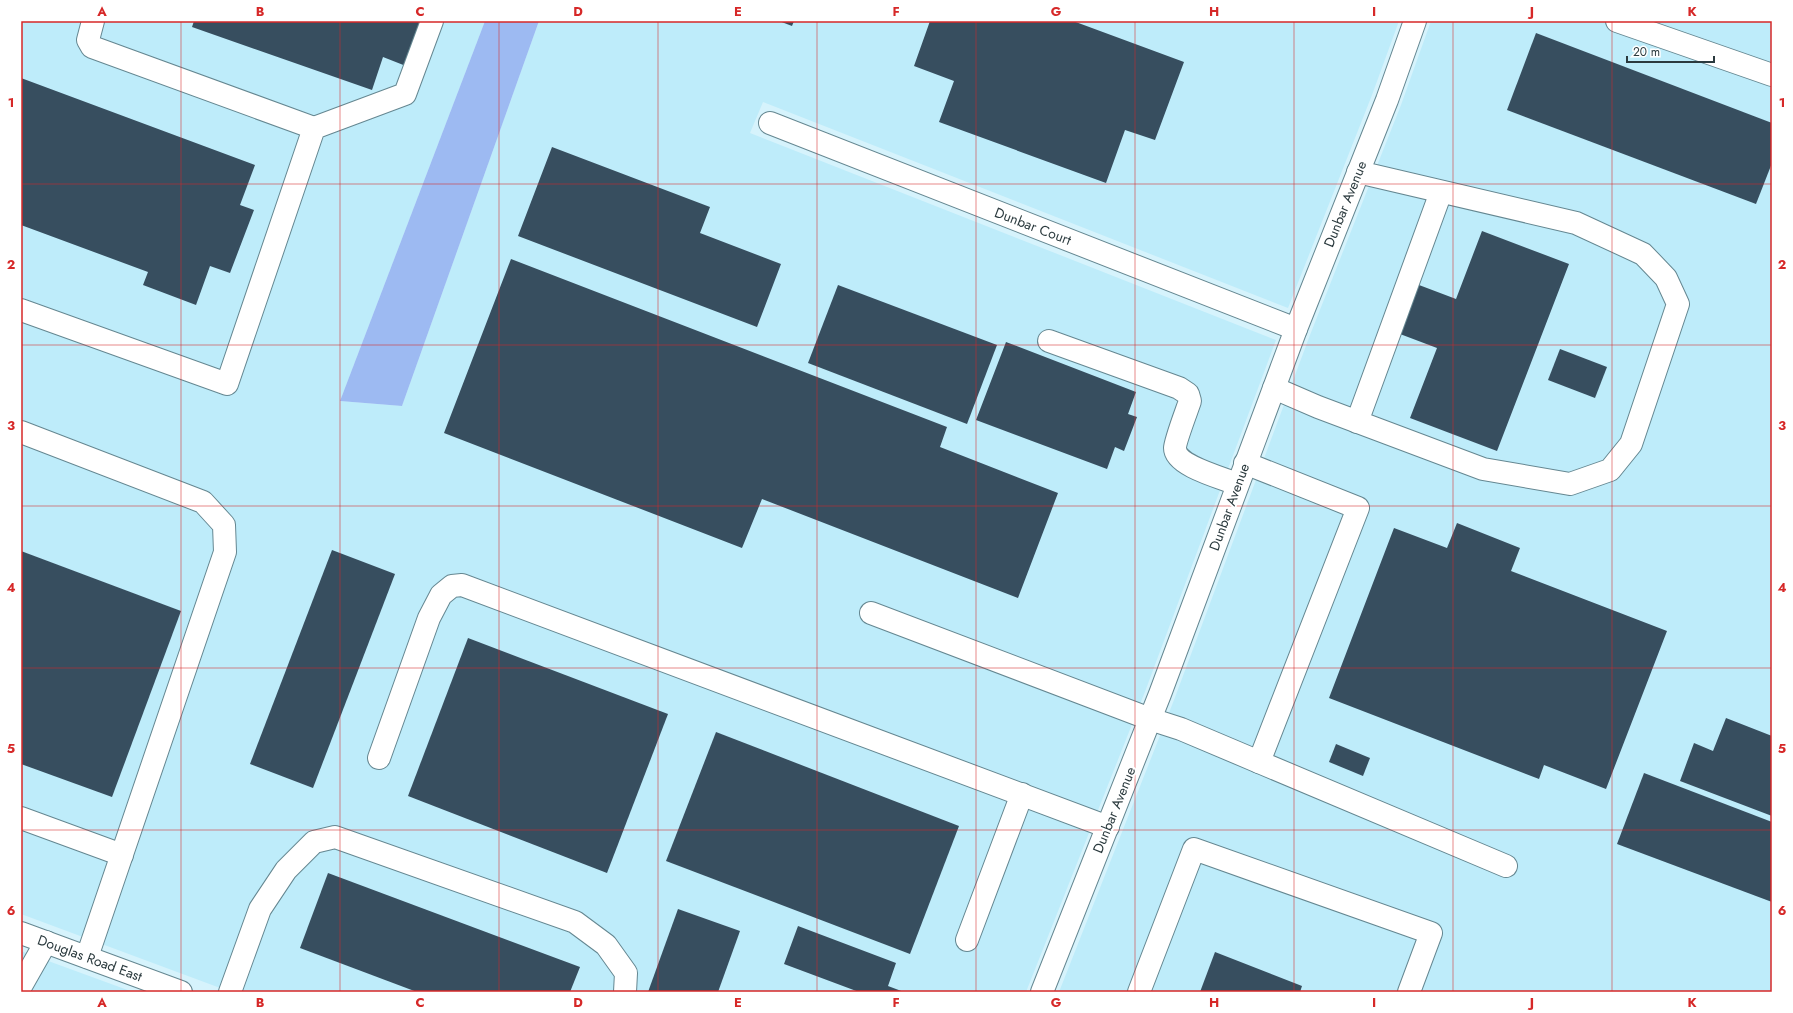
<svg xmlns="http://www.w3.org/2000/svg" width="1793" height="1013" font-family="Jost,sans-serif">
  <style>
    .built { fill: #beecfa }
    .water { fill: #9dbaf2 }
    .building { fill: #374e5f }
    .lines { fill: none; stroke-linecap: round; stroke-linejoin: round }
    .minor-casing { stroke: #658791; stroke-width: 24 }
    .minor { stroke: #fff; stroke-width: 22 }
    .grid { fill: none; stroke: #d62828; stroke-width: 1; stroke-opacity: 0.55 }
    .labels { text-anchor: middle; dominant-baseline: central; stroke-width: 4; stroke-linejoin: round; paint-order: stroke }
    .street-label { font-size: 14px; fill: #2b3a3e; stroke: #fff }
    .neatline { fill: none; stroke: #d62828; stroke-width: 1.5 }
    .grid-label { font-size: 13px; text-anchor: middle; font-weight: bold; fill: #d62828 }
  </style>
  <rect width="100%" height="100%" fill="#d6f3fc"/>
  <g class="built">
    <polygon points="21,21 485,21 340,401 402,406 539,21 1399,21 1372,95 1288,308 763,102 750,133 1276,340 1146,689 1026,992 231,992 21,914"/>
    <polygon points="1431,21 1772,21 1772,992 1059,992 1174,700 1310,335 1401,105"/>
    <polygon points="21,951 133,992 21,992"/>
  </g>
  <polygon class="water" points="485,21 539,21 402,406 340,401"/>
  <g class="building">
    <polygon points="194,21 427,21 411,68 383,57 372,90 192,27"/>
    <polygon points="779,21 794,21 792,26"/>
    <polygon points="930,21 1073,21 1184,62 1155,140 1125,130 1106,183 939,122 954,81 914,66"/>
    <polygon points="1536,33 1772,123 1772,163 1756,204 1507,110"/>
    <polygon points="21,78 255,165 240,205 254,210 230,273 210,266 196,305 143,285 148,272 21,225"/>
    <polygon points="552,147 710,207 700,233 781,264 757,327 518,236"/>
    <polygon points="1482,231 1569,264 1497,451 1410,418 1437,348 1400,334 1419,285 1456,299"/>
    <polygon points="511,259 947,427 940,447 1058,493 1018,598 762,499 742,548 444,433"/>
    <polygon points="838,285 997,345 967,424 808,363"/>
    <polygon points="1006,342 1136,392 1128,414 1137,417 1124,451 1115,447 1107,469 976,420"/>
    <polygon points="1560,349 1607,367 1595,398 1548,380"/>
    <polygon points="1457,523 1520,548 1511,571 1667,631 1606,789 1544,765 1539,779 1329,698 1394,528 1447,548"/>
    <polygon points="332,550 395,574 313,788 250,764"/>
    <polygon points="21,551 181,611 112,797 21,764"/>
    <polygon points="468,638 668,714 607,873 408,796"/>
    <polygon points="1726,718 1772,736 1772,816 1680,781 1694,743 1713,751"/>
    <polygon points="716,732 959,826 910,954 666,861"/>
    <polygon points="1336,744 1370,758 1363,776 1329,762"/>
    <polygon points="1644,773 1772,822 1772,902 1617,844"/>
    <polygon points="328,873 580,967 570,992 417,992 300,948"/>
    <polygon points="678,909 740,931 718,992 648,992"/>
    <polygon points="798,926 896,963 888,986 904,992 859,992 784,964"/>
    <polygon points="1215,952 1302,986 1300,992 1200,992"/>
  </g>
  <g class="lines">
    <g class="minor-casing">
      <g id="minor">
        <polyline points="93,21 88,40 92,47 314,128"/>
        <polyline points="1617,21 1772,75"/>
        <polyline points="770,123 1296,329"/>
        <polyline points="21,310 227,384 314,128 405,94 432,21"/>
        <path d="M1049,341l130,47 9,6 2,7c-3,9 -15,40 -15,47 0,18 48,30 62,36"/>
        <polyline points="1274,388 1318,407 1483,469 1570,484 1610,470 1631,444 1678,304 1666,278 1643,254 1576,223 1358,172"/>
        <polyline points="1357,422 1441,192"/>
        <polyline points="21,432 203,502 224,525 225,552 87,957"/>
        <polyline points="871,613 1150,719 1181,729 1259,762 1358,508 1245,463"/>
        <polyline points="379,758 429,618 441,595 452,586 462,585 1108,827"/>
        <polyline points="1259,762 1506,866"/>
        <polyline points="21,818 122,855"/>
        <polyline points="21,933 181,992"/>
        <polyline points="967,940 1022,794"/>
        <polyline points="21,986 46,942"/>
        <polyline points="230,992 260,909 286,870 314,842 335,837 575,922 606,945 626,973 625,992"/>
        <polyline points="1042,992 1160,694 1296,329 1387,100 1415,21"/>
        <polyline points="1139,992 1194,849 1431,933 1409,992"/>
      </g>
    </g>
    <use href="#minor" class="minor"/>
  </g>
  <path class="grid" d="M181,21v971M340,21v971M499,21v971M658,21v971M817,21v971M976,21v971M1135,21v971M1294,21v971M1453,21v971M1612,21v971M21,184h1751M21,345h1751M21,506h1751M21,668h1751M21,830h1751"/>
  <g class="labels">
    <g class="street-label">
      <text transform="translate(1345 204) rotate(-68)">Dunbar Avenue</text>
      <text transform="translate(1033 226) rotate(21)">Dunbar Court</text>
      <text transform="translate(1229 507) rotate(-70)">Dunbar Avenue</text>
      <text transform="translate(1114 810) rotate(-68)">Dunbar Avenue</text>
      <text transform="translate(90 958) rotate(20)">Douglas Road East</text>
    </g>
  </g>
  <rect width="1793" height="1013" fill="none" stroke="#ffffff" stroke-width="44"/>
  <path d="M1627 56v6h87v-6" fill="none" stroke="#2b3a3e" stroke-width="2"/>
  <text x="1633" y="56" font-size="12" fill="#2b3a3e" stroke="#ffffff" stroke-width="3" paint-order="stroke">20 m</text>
  <rect x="22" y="22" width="1749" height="969" class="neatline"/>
  <g class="grid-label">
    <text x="102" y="16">A</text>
    <text x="260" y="16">B</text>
    <text x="420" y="16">C</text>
    <text x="578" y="16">D</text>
    <text x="738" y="16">E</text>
    <text x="896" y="16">F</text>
    <text x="1056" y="16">G</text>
    <text x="1214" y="16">H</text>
    <text x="1374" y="16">I</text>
    <text x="1532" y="16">J</text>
    <text x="1692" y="16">K</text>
    <text x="11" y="107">1</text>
    <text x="1782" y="107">1</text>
    <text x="11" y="269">2</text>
    <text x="1782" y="269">2</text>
    <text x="11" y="430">3</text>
    <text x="1782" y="430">3</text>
    <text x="11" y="592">4</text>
    <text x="1782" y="592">4</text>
    <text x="11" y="753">5</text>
    <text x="1782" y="753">5</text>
    <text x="11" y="915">6</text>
    <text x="1782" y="915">6</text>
    <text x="102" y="1007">A</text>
    <text x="260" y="1007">B</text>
    <text x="420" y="1007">C</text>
    <text x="578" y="1007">D</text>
    <text x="738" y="1007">E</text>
    <text x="896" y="1007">F</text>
    <text x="1056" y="1007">G</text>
    <text x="1214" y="1007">H</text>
    <text x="1374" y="1007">I</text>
    <text x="1532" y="1007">J</text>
    <text x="1692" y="1007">K</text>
  </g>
</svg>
